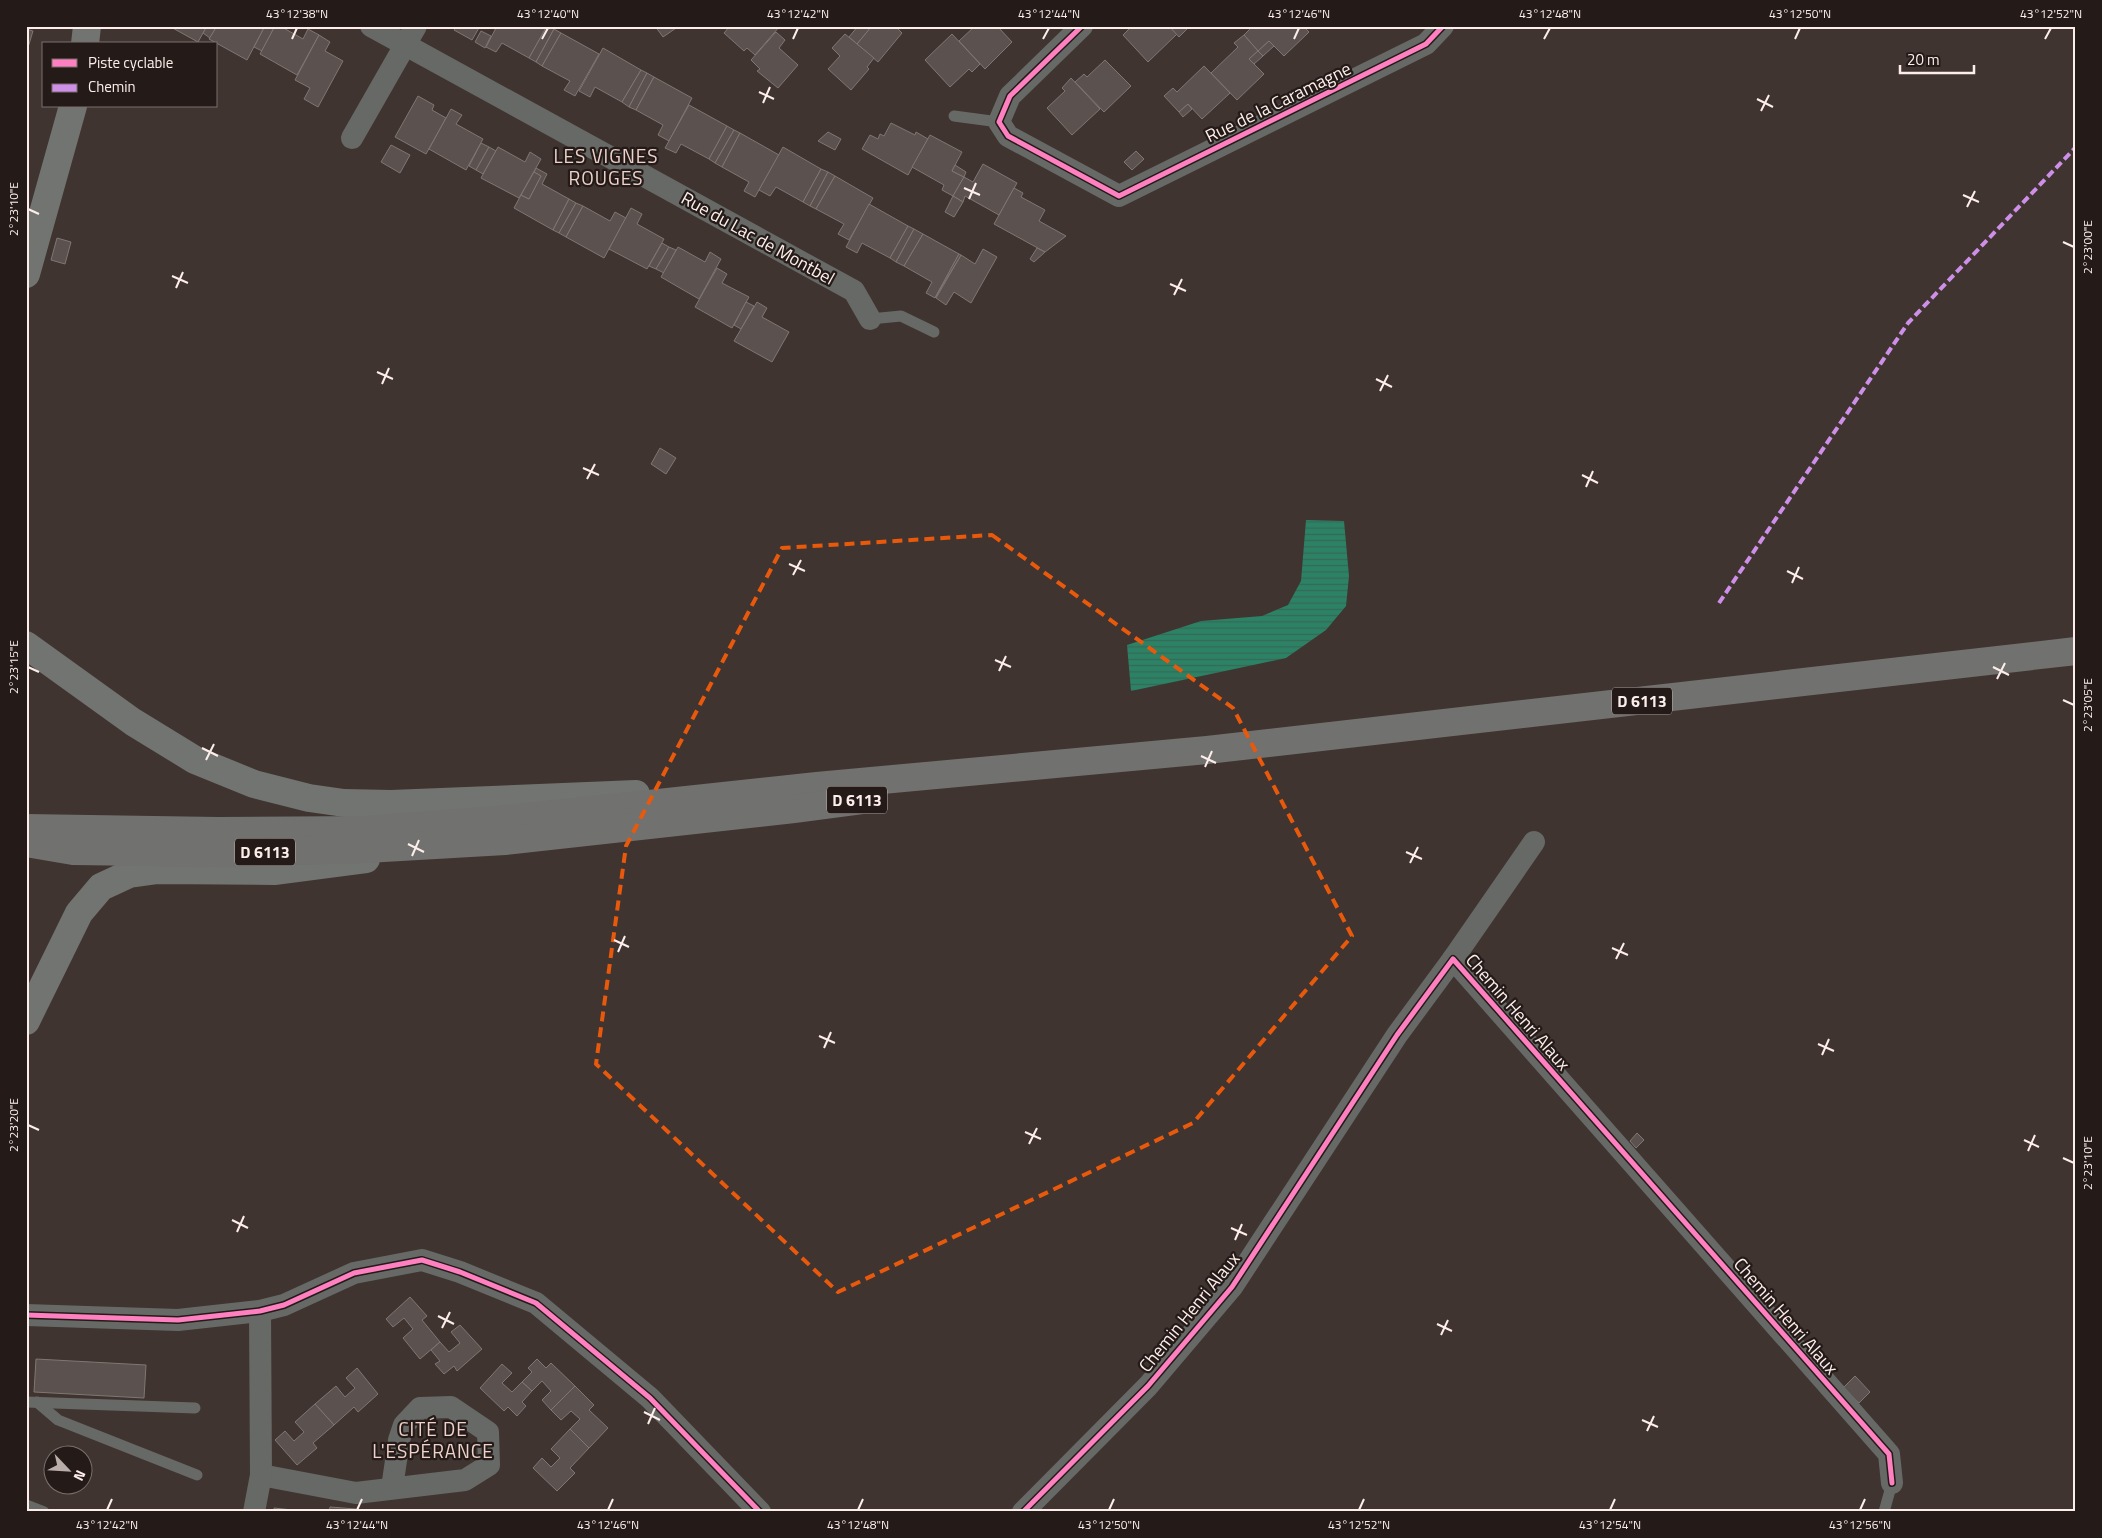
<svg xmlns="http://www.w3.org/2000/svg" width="2102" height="1538" font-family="'Titillium Web',sans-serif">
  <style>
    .water { fill: url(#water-rules) }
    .building { fill: #5b524f; stroke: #807673 }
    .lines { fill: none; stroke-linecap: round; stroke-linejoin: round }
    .lane { stroke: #676966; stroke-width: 11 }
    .street { stroke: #676966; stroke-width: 22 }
    .secondary { stroke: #727471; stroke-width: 28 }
    .primary { stroke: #71716f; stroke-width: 28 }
    .quiet { stroke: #ce8fe9; stroke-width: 4; stroke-dasharray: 8 4; stroke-linecap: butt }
    .cycleway-casing { stroke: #241b18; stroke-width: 8 }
    .cycleway { stroke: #ff80c0; stroke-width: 5 }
    .marked { fill: none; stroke: #e8590c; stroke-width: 4; stroke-dasharray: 10 6; stroke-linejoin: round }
    .ticks { fill: none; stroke: #fdeeeb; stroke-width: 2 }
    .labels { text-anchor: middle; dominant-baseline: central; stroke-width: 4.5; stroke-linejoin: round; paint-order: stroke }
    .shield { fill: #241b18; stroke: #bcafac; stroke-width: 1 }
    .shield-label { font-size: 16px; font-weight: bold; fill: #fdeeeb }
    .street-label { font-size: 18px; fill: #fdeeeb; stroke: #241b18 }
    .neighbourhood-label { font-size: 19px; letter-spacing: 1px; fill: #eed2cb; stroke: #241b18 }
    .neatline { fill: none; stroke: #fdeeeb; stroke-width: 2 }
    .ticks-label { font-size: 12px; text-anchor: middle; fill: #fdeeeb }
  </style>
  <defs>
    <pattern id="water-rules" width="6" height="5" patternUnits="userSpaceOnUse" patternTransform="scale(1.25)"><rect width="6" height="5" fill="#2b8265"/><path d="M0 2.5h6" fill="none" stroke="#3a6757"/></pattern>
  </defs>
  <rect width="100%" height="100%" fill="#3f3430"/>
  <polygon class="water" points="1306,520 1344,521 1349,576 1346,606 1326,630 1286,658 1131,691 1127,645 1201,621 1262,616 1288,605 1301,581"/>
  <g class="building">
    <polygon points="169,26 207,26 198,42"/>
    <polygon points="207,26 217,26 210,38 203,33"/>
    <polygon points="217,26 265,26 247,60 209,39"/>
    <polygon points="265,26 274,28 262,51 254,47"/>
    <polygon points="275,26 280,26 303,39 308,29 319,35 297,75 260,54"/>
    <polygon points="457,26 480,26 472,40 454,30"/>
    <polygon points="497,26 547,26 529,58 502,43 496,52 486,47"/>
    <polygon points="547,26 554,29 536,62 529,58"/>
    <polygon points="655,26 679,26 663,37"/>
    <polygon points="730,26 780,26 755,55 747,48 744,51 724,33"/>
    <polygon points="858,26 872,26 857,44 849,37"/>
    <polygon points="872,26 895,26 902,33 878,62 857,44"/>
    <polygon points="975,26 999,26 998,27 1012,42 985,69 959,41"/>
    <polygon points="1132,26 1169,26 1177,34 1148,62 1123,35"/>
    <polygon points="1169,26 1190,26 1179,37"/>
    <polygon points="1253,26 1258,29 1261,26 1303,26 1309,32 1284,56 1269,41 1258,51 1244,35"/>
    <polygon points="26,29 33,31 26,54"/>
    <polygon points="554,29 561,33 542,66 536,62"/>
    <polygon points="481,31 491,36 485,48 475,42"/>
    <polygon points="776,32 785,40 779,48 798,65 778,88 757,71 760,69 751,60"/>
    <polygon points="561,33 599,54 575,96 564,90 570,81 542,66"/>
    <polygon points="845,34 874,58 867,67 869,69 851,90 828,69 840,56 832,48"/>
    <polygon points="952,34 980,64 972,72 969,69 950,87 925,60"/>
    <polygon points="319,35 330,42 325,51 343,61 318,107 304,99 310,88 295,80"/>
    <polygon points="1244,35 1258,51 1249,59 1264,74 1237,100 1211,73 1238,47 1234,43"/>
    <polygon points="1269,41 1274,46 1263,56 1258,51"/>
    <polygon points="603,48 641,70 622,102 595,87 590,97 579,91"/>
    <polygon points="1258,51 1263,56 1254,64 1249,59"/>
    <polygon points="1105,60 1131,86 1104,112 1075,82 1084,74 1087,77"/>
    <polygon points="1204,66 1230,93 1202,119 1188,104 1179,112 1164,96 1173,88 1177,92"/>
    <polygon points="641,70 647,73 629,107 622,102"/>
    <polygon points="647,73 654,77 636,110 629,107"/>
    <polygon points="654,77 692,98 669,141 658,135 663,125 636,110"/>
    <polygon points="1071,78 1100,109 1072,135 1047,108 1065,91 1062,88"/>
    <polygon points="418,96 434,105 432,110 446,118 426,154 395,137"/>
    <polygon points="1188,104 1192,109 1183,117 1179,112"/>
    <polygon points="689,105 727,126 709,159 681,144 676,153 665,148"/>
    <polygon points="451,109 462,115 456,124 483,139 466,170 429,149"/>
    <polygon points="891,123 915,135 916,132 928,139 908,175 862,149 870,135 878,139 880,134 884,136"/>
    <polygon points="727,126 734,130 715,163 709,159"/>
    <polygon points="734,130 740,133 722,167 715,163"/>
    <polygon points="828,132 841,139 835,150 818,141"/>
    <polygon points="740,133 779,155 755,197 744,191 749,182 722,167"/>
    <polygon points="930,135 962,152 952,171 964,177 953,196 942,190 944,185 912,167"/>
    <polygon points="481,143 489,147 476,170 469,166"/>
    <polygon points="391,145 410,155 400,173 381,162"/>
    <polygon points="489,147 496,151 483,174 476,170"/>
    <polygon points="498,147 525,162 530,152 541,159 519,198 481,178"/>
    <polygon points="783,147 821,169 803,202 776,187 770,196 759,190"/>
    <polygon points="1136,151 1144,159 1132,170 1124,162"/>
    <polygon points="983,164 1017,183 999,215 965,196 963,202 953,196 964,177 973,182"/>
    <polygon points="955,165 966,172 964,177 952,171"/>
    <polygon points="536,168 547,174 542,184 569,199 553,230 514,208 521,195 529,199 541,176 534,172"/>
    <polygon points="821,169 828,172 810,206 803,202"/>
    <polygon points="534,172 541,176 529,199 521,195"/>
    <polygon points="828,172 835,176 816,209 810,206"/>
    <polygon points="835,176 873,198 849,240 838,234 844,224 816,209"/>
    <polygon points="1014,188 1023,193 1021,197 1045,210 1039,221 1066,236 1045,252 994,224"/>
    <polygon points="953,196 963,202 954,217 945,212"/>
    <polygon points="569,199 576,203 559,233 553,230"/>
    <polygon points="576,203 583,206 566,237 559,233"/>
    <polygon points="869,204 908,226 890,258 862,243 857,253 846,247"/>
    <polygon points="583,206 610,221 615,212 626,218 604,258 566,237"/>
    <polygon points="631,208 642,214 637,224 664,239 647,269 609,249"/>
    <polygon points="908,226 914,229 896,262 890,258"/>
    <polygon points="914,229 923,234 904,266 896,262"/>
    <polygon points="923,234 959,254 935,298 926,293 932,282 904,266"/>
    <polygon points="57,238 71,242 65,264 51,260"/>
    <polygon points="662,243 669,247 656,269 649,266"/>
    <polygon points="669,247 676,250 664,273 656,269"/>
    <polygon points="678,247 705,262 710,252 721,259 699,299 661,277"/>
    <polygon points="1037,248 1045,252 1034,262 1030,259"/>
    <polygon points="983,249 997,257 971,303 954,292 946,305 936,298 961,255 975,264"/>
    <polygon points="959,254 961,255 935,298"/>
    <polygon points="717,268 727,274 722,283 749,297 732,328 695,307"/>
    <polygon points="746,302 754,306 741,329 734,325"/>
    <polygon points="757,302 767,308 762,317 789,332 772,362 734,341"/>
    <polygon points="660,448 676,458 666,474 651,464"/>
    <polygon points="1637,1133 1644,1140 1636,1148 1630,1141"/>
    <polygon points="410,1297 427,1316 422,1320 440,1342 420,1359 403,1338 413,1329 404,1318 393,1327 386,1319"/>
    <polygon points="460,1325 482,1349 457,1371 454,1366 444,1374 435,1364 440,1361 431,1350 440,1342 449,1352 460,1343 451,1332"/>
    <polygon points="36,1359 146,1365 144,1398 34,1392"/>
    <polygon points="537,1359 546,1368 551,1363 575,1386 551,1410 542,1400 551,1391 542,1381 532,1391 522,1382 532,1372 528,1368"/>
    <polygon points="502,1364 512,1373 502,1383 512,1392 522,1382 532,1391 522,1402 526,1406 517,1416 508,1407 504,1411 480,1388"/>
    <polygon points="357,1368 378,1394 358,1412 354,1407 334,1425 315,1404 336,1386 345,1397 355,1388 346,1378"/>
    <polygon points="1855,1376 1870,1392 1859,1403 1843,1388"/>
    <polygon points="575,1386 594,1405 589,1410 608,1428 589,1448 570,1429 580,1419 571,1411 561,1420 551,1410"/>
    <polygon points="315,1404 334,1425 313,1443 317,1448 297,1465 275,1440 285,1431 294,1441 304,1432 295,1422"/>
    <polygon points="570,1429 589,1448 570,1468 575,1473 557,1491 533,1468 542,1458 551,1467 560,1458 551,1449"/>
    <polygon points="330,1507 356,1509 356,1512 329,1512"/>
    <polygon points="274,1508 302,1511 301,1512 274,1512"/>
  </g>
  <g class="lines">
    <g class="lane">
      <polyline points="954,116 999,122"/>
      <polyline points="870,319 901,316 934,332"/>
      <polyline points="26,1402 195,1408"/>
      <polyline points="37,1402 58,1420 197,1475"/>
      <polyline points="26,1505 44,1512"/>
      <polyline points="1884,1512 1892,1483"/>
    </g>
    <g class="street">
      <polyline points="371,26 854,291 870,319"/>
      <polyline points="1082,26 1010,96 999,122 1008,136 1119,196 1426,44 1443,26"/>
      <polyline points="352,138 416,26"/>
      <polyline points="1453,959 1534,842"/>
      <polyline points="26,1315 178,1320 260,1311 284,1305 354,1273 422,1260 460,1272 536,1303 650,1398 760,1512"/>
      <polyline points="261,1475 356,1493 465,1480 489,1465 488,1432 451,1407 420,1408 404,1425 399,1440 392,1488"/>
      <polyline points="254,1512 261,1475 260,1311"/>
      <polyline points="1023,1512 1148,1386 1232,1287 1397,1035 1453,959 1889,1454 1892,1483"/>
    </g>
    <g class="secondary">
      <polyline points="85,44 87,26"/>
      <polyline points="26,274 73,106"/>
      <polyline points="26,645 133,722 195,760 254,784 309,798 344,803 391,804 636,794"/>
      <polyline points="26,1021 79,913 101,887 129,874 158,870 274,871 366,859"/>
    </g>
    <g class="primary">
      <polyline points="26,828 218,831 366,830 499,820 817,786 1207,750 2076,651"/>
      <polyline points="26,843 73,851 218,853 366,849 505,841 794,809 862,800"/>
    </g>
    <polyline class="quiet" points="1719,603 1908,323 2076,147"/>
    <g class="cycleway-casing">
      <g id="cycleway">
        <polyline points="1082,26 1010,96 999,122 1008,136 1119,196 1426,44 1443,26"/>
        <polyline points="26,1315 178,1320 260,1311 284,1305 354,1273 422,1260 460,1272 536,1303 650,1398 760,1512"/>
        <polyline points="1023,1512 1148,1386 1232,1287 1397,1035 1453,959 1889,1454 1892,1483"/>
      </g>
    </g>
    <use href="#cycleway" class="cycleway"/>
  </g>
  <path class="marked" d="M992,535l241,173 119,228 -159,187 -355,169 -242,-228 30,-218 156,-298z"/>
  <path class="ticks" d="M292,39l5,-11M542,39l6,-11M793,39l5,-11M1043,39l6,-11M1294,39l5,-11M1544,39l6,-11M1795,39l5,-11M2045,39l6,-11M759,92l15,7M1757,99l16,8M763,103l7,-16M1761,111l8,-16M964,188l16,7M1963,195l16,7M969,199l7,-16M1967,207l8,-16M28,209l11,5M2063,242l11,5M172,276l16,7M1170,284l16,7M176,288l7,-16M1174,295l8,-16M377,372l16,7M1376,379l16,8M382,384l7,-16M1380,391l8,-16M583,468l16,7M1582,475l16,8M587,479l8,-15M1586,487l7,-16M789,564l16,7M1787,571l16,8M793,575l8,-15M1792,583l7,-16M995,660l16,7M28,667l11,5M1993,667l16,8M999,671l7,-15M1997,679l8,-16M2063,700l11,5M202,748l16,8M1201,756l15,7M206,760l8,-16M1205,767l7,-16M408,844l16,8M1406,852l16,7M412,856l7,-16M1410,863l8,-16M614,940l15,7M1612,948l16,7M618,952l7,-16M1616,959l8,-16M819,1036l16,7M1818,1044l16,7M824,1048l7,-16M1822,1055l7,-16M28,1125l11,5M1025,1132l16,7M2024,1140l15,7M1029,1144l8,-16M2028,1151l7,-16M2063,1158l11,5M232,1220l16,8M1231,1228l16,7M237,1232l7,-16M1235,1240l7,-16M438,1316l16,8M1437,1324l15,7M442,1328l8,-16M1441,1335l7,-15M644,1412l16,8M1642,1420l16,7M648,1424l7,-16M1647,1431l7,-15M107,1510l5,-11M357,1510l5,-11M608,1510l5,-11M858,1510l5,-11M1109,1510l5,-11M1359,1510l5,-11M1610,1510l5,-11M1860,1510l5,-11"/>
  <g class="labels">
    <g class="shield">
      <rect x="1612" y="687.5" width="60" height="27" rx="4"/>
      <rect x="827" y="786.5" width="60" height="27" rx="4"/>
      <rect x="235" y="838.5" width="60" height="27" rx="4"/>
    </g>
    <g class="shield-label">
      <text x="1642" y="701">D 6113</text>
      <text x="857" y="800">D 6113</text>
      <text x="265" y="852">D 6113</text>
    </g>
    <g class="street-label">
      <text transform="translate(1278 102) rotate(-26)">Rue de la Caramagne</text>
      <text transform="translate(758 238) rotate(29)">Rue du Lac de Montbel</text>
      <text transform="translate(1518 1012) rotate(49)">Chemin Henri Alaux</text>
      <text transform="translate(1189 1312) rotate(-51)">Chemin Henri Alaux</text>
      <text transform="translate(1786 1316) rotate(49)">Chemin Henri Alaux</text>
    </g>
    <g class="neighbourhood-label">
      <text x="606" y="155">LES VIGNES<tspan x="606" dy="22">ROUGES</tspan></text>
      <text x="433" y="1428">CITÉ DE<tspan x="433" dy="22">L'ESPÉRANCE</tspan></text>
    </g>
  </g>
  <rect width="2102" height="1538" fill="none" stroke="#241b18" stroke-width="55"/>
  <rect x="42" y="42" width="175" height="65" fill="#241b18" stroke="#7b6f6c"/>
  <rect x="52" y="59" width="25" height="8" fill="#ff80c0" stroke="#7b6f6c"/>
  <text x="88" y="68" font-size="15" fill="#fdeeeb">Piste cyclable</text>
  <rect x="52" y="84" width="25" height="8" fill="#ce8fe9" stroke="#7b6f6c"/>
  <text x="88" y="92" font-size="15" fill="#fdeeeb">Chemin</text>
  <g transform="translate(68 1470) rotate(115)"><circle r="24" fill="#241b18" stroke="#7b6f6c"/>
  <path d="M0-4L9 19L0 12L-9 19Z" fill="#baadaa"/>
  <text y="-8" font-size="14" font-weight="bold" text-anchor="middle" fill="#fdeeeb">N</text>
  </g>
  <path d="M1900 65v8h74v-8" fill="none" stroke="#fdeeeb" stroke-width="2.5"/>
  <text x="1907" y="65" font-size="15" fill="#fdeeeb" stroke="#241b18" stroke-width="4" paint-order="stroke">20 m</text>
  <rect x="28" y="28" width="2046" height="1482" class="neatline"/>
  <g class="ticks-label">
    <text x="297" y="18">43°12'38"N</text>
    <text x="548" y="18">43°12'40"N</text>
    <text x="798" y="18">43°12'42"N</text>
    <text x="1049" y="18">43°12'44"N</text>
    <text x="1299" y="18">43°12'46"N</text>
    <text x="1550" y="18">43°12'48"N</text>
    <text x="1800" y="18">43°12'50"N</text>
    <text x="2051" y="18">43°12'52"N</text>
    <text transform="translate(14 209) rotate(-90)" y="4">2°23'10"E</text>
    <text transform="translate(2088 247) rotate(-90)" y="4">2°23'00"E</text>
    <text transform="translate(14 667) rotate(-90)" y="4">2°23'15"E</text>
    <text transform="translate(2088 705) rotate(-90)" y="4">2°23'05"E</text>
    <text transform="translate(14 1125) rotate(-90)" y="4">2°23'20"E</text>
    <text transform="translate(2088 1163) rotate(-90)" y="4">2°23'10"E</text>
    <text x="107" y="1529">43°12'42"N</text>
    <text x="357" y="1529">43°12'44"N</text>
    <text x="608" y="1529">43°12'46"N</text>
    <text x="858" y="1529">43°12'48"N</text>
    <text x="1109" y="1529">43°12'50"N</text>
    <text x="1359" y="1529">43°12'52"N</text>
    <text x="1610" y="1529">43°12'54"N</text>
    <text x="1860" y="1529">43°12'56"N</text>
  </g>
</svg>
